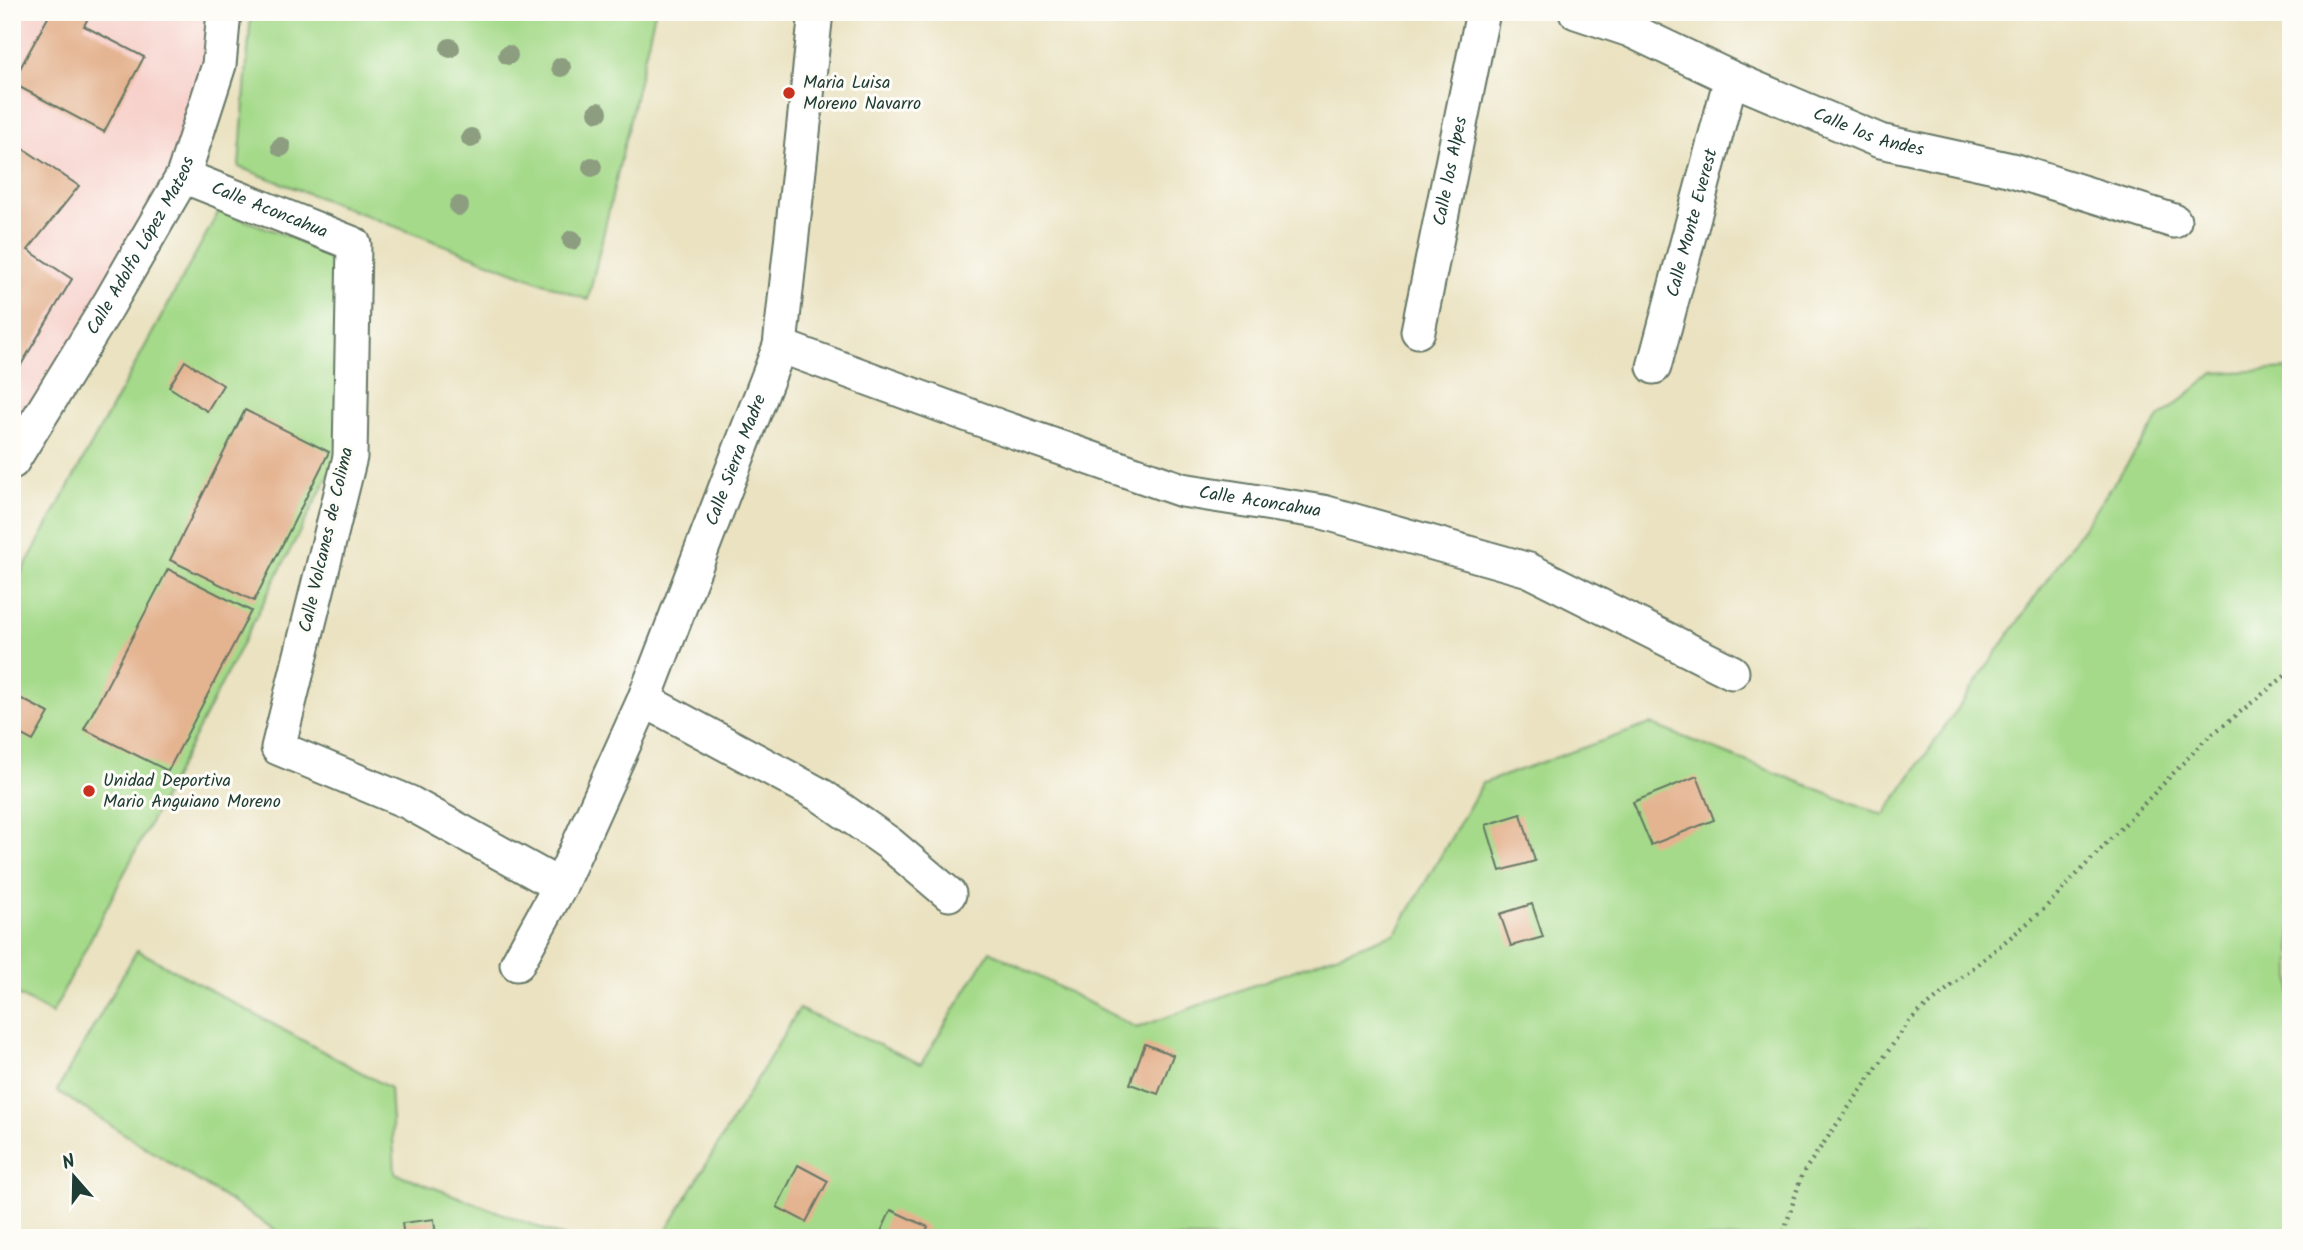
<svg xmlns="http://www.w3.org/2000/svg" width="2303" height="1250" font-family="Kalam,sans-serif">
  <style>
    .built { fill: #f7d0ca }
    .green { fill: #a5da8a; stroke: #628c5f; stroke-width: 2 }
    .building { fill: #e4b390 }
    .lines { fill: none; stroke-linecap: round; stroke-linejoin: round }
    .minor-casing { stroke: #667765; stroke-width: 37 }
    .path { stroke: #667765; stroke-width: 4.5; stroke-dasharray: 2 5; stroke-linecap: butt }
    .minor { stroke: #fff; stroke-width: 33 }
    .tree { fill: #8c9d80 }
    .poi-dot { fill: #c8321e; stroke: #fdfcf7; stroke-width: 2.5 }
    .labels { text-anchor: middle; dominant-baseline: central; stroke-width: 6; stroke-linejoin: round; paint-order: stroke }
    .poi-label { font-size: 18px; fill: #1f3d34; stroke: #fdfcf7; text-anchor: start }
    .street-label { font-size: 18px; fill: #1f3d34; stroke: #fdfcf7 }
  </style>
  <rect width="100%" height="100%" fill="#fdfcf7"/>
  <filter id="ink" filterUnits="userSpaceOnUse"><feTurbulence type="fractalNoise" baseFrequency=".0143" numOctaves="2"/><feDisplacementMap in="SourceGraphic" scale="14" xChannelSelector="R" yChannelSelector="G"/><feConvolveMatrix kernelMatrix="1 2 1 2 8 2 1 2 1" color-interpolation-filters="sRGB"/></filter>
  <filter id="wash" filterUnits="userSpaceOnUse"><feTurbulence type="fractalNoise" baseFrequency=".00686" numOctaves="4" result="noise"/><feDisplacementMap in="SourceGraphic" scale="28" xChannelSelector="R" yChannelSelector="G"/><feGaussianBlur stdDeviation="1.57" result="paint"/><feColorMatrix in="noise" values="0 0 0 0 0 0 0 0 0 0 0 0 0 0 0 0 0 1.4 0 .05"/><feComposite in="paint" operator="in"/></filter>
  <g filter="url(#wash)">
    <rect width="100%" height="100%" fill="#eae2c1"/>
    <polygon class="built" points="12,12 211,12 208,61 173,167 12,442"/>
    <g class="green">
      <polygon points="251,12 655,12 588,300 239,167"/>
      <polygon points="219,211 343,256 338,457 52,1014 12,992 12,590"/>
      <polygon points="2291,369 2291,1238 662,1238 799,1009 921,1064 990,951 1137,1028 1396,933 1483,783 1650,724 1884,815 2159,418 2214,373"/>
      <polygon points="137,950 390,1088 395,1173 567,1238 288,1238 57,1091"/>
    </g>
    <g id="blocks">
      <g class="building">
        <polygon points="51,12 91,12 84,26 144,57 104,132 12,83"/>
        <polygon points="12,141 79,186 28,250 72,279 12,380"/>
        <polygon points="185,361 223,385 207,411 169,387"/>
        <polygon points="245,410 329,452 254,601 170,560"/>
        <polygon points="168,569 251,611 168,771 84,729"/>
        <polygon points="12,694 49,713 33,741 12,730"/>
        <polygon points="1697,776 1714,820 1651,845 1633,802"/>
        <polygon points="1521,814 1535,861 1500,871 1486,825"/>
        <polygon points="1532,904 1543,937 1511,946 1500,914"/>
        <polygon points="1145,1044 1173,1055 1158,1094 1130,1084"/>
        <polygon points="798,1165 828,1181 806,1222 777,1207"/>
        <polygon points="891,1210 928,1227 922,1238 878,1238"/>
        <polygon points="434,1219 436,1238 404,1238 402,1223"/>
      </g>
    </g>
  </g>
  <g filter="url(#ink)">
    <use href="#blocks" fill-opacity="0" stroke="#667765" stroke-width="2"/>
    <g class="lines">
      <g class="minor-casing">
        <g id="minor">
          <path id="s1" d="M1576,12l54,18 101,48 149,63 132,29 162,51"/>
          <path id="s2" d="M183,176l171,68 -4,213 -72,291 130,54 152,84"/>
          <path id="s3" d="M1418,331l65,-319"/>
          <path id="s4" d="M780,346l221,81 181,63 141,22 206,58 203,102"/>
          <path id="s5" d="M1654,367l77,-289"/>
          <path id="s6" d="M12,462l97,-158 74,-128 36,-111 5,-53"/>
          <polyline points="644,700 822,796 890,844 949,894"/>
          <path id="s7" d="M517,964l43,-78 84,-186 136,-354 36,-334"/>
        </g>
      </g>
      <polyline class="path" points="1782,1238 1802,1174 1910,1020 2041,912 2204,741 2291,671"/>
      <use href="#minor" class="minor"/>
    </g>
    <g class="tree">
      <circle cx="450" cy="48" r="10"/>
      <circle cx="508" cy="55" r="10"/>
      <circle cx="561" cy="67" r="10"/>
      <circle cx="598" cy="112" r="10"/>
      <circle cx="471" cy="138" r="10"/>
      <circle cx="281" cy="147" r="10"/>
      <circle cx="592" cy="167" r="10"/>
      <circle cx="459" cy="206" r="10"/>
      <circle cx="572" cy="240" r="10"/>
    </g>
  </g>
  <g class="poi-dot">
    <circle cx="789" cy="93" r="7"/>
    <circle cx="89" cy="791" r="7"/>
  </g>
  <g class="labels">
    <g class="poi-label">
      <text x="803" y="83">Maria Luisa<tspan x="803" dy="21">Moreno Navarro</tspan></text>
      <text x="103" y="781">Unidad Deportiva<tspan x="103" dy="21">Mario Anguiano Moreno</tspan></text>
    </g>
    <g class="street-label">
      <text stroke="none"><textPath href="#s1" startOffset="317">Calle los Andes</textPath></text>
      <text stroke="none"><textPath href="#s3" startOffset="163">Calle los Alpes</textPath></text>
      <text stroke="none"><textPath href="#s2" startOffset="93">Calle Aconcahua</textPath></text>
      <text stroke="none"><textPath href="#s5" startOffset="149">Calle Monte Everest</textPath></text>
      <text stroke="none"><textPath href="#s6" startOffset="252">Calle Adolfo López Mateos</textPath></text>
      <text stroke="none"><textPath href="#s7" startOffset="550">Calle Sierra Madre</textPath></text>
      <text stroke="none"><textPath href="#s4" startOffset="506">Calle Aconcahua</textPath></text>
      <text transform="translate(327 540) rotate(-77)">Calle Volcanes de Colima</text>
    </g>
  </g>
  <rect width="2303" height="1250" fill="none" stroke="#fdfcf7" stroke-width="42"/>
  <g transform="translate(74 1177) rotate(340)" stroke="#fdfcf7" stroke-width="5" paint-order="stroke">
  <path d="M0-5L12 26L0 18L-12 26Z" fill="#1f3d34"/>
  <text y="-10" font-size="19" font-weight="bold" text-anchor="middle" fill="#1f3d34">N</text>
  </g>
</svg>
